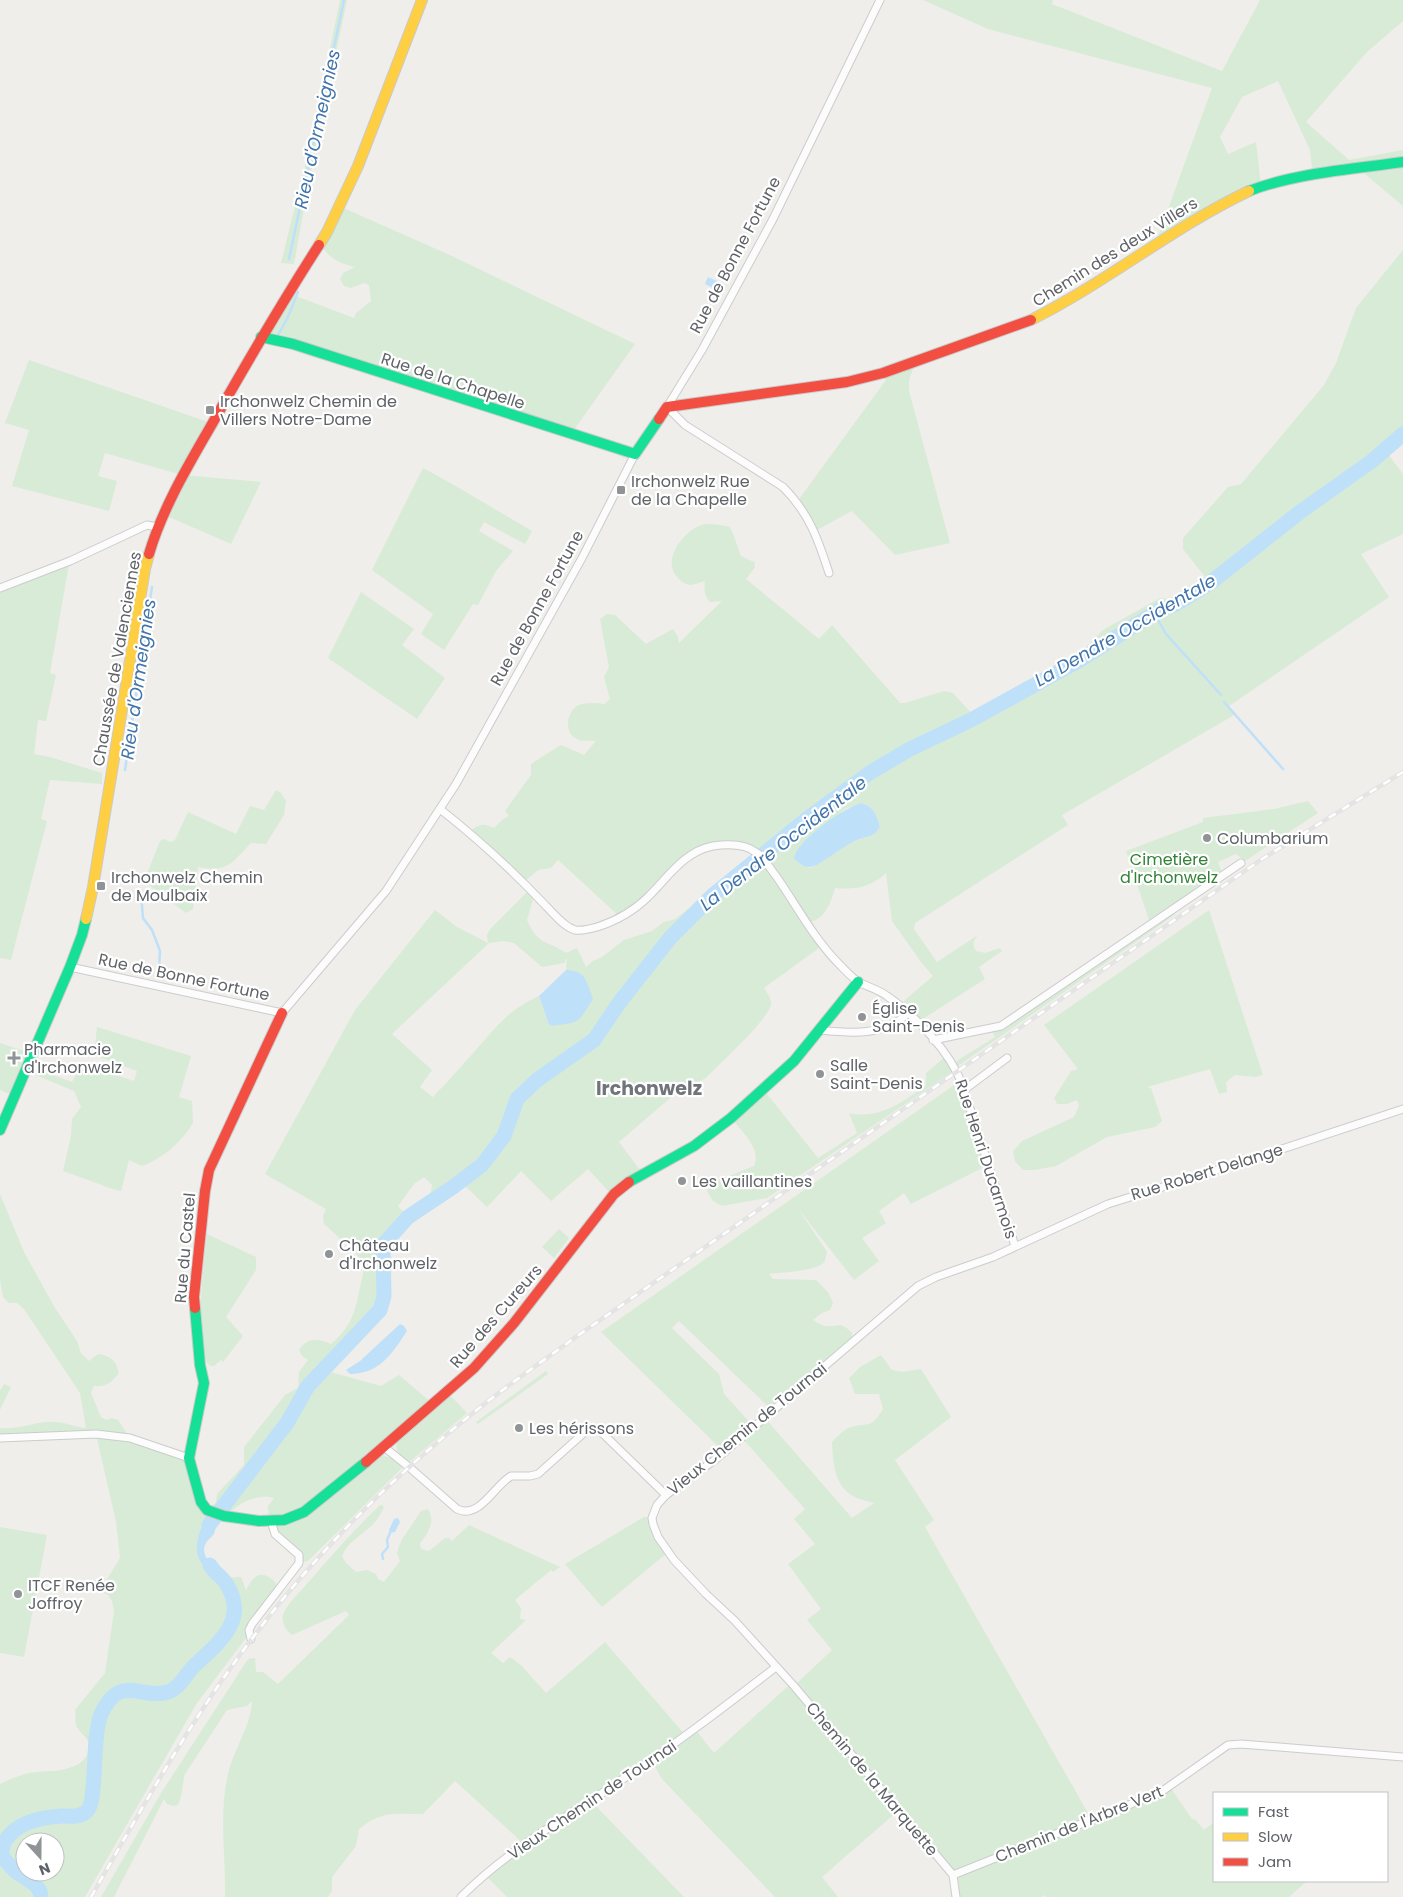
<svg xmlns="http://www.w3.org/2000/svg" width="1403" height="1897" font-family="Poppins,sans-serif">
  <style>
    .green { fill: #d8ebd6; fill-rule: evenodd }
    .water { fill: #bfe0f9 }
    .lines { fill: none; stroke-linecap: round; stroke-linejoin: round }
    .stream { stroke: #bfe0f9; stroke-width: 2.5 }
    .river { stroke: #bfe0f9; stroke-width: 15 }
    .street-casing { stroke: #cbcccc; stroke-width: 9 }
    .fast-casing { stroke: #cacacb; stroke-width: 12 }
    .slow-casing { stroke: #cacacb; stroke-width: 12 }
    .jam-casing { stroke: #cacacb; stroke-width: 12 }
    .street { stroke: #fdfcfc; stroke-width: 7 }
    .fast { stroke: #16e098; stroke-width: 10 }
    .slow { stroke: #ffcf43; stroke-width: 10 }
    .jam { stroke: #f24e42; stroke-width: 10 }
    .rail-casing { stroke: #e4e4e4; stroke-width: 4.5 }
    .rail { stroke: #fff; stroke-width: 2.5; stroke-dasharray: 8; stroke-linecap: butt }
    .poi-dot { fill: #919496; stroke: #fff; stroke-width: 2 }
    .labels { text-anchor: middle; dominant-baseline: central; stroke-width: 4.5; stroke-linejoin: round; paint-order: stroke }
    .street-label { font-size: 16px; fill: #5f6368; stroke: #fff }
    .poi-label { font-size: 16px; fill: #5f6368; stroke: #fff; text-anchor: start }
    .park-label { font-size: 16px; fill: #348238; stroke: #fff }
    .water-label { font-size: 18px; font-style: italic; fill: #4174aa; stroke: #fff }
    .quarter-label { font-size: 19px; font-weight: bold; fill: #70757a; stroke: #fff }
  </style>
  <rect width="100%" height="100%" fill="#efeeea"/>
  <g class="green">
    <polygon points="340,0 347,0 307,191 294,264 281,263 309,150"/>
    <polygon points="923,0 1053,0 1052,4 1222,71 1260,0 1403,0 1403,21 1367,52 1306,122 1349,160 1403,150 1403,206 1359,169 1313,176 1310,150 1278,81 1242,97 1220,137 1228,154 1256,142 1261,186 1155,245 1212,88 988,29"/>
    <path d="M339,206l113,50 183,88 -64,90 -310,-97 27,-44 66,25 2,-5 15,-12 -2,-16 -5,-2 -13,5 -7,-2 -4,-7 3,-6 12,-6c-14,-3 -24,-8 -32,-19z"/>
    <path d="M1403,250v184l-18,16 18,24v60l-42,20 28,43 -160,109 7,8 -174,101 6,10 -153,98 -1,6 23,33 41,-27c-5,6 -6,9 -2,16l9,2 15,-5 2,3 -23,16 6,12 -67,43 -19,-17 34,-29 -12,-14 -29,-41 -6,-48c-15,14 -30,17 -51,15 -5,16 -9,31 -28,35l16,22 -59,43c3,5 8,11 7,17 -5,17 -51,58 -65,73l-8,4h-6l-23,17 -50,43 24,32 -30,22 -25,-27 -37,32 -30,-30 -34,36 -26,-25 -32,21 3,-18 -8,-8 -10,7 -16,22 10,11 -25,28 1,51 -4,14 -57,60 58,16 18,-11 34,29 14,-12 20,21 -60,51 -10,-13 -1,-9 -16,13 12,3 11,9 -95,94 -9,2 1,-5c-15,-15 -32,-29 -32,-52l6,-8c-16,-5 -37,5 -47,18l-21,2c-16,34 -10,41 18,62l2,-2 15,-1 5,13c8,-16 16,-21 30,-7l1,9 -31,38v8l-49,65 -112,194h-85v-113c9,-5 19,-8 29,-11 17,-3 57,1 60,-25 1,-11 -10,-14 -13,-23 -1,-4 0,-11 -1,-15l30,-37 9,-62 -2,-10 -4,-6 -6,-3 -1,-3 19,-31 -4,-36 -20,-88 -96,4v-10c17,2 31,-5 47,-6 14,-2 26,5 39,6l-6,-35 -56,-84 -7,-6h-8l-6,-6 -3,-17v-86l24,58 31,56 22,33 4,12 8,8 9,-7c14,2 18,7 21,19 -8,10 -12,14 -25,13l-3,7 10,24 5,3 6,-2 6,2 12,18 51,19 4,4 25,51 2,-6 4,-4 1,-8 27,-29v-18l41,-52 13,-7 1,-16 9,-12 -6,-4 -3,-6c9,-13 18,-12 32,-6 28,-23 25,-46 34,-78l-10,-14 -31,-28 -1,-8 3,-7 -61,-35 90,-164 80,-100 22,17 31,16 -1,-8 4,-7 36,-36 6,7 -6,21c12,27 19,19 39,33l11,-5 9,19 7,-6 9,-4 22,-17 28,-9 12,-9 11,-3 17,-13h10l11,-11 48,-38 -25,-11 -40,5 -48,45 -28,21 -62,-57 -7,8 -13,2 -14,12 -52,-48v-4c8,-7 12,-6 22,-2l8,-8 7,-4 -4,-5 26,-36v-11l3,-2 27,-17 23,10 12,-14c-6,-1 -14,1 -19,-2 -13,-6 -11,-26 0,-33 8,-4 19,-3 27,-2l6,-5 -6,-22 5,-10 -9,-48 7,-5 8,1 31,29 27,-15 5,8 1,6 43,-42 -12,1c-6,-7 -6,-12 -5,-21 -4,1 -11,4 -15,4 -5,-1 -10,-4 -13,-8 -15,-16 5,-44 22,-51 8,-4 22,-1 31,1 5,10 7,19 11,29l13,6 1,5 -9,12 73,60 13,-14 68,78h5l39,-12 9,2 22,24 105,-57 7,-14 16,-16 57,-32 9,1 36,-22 -22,-28v-11l45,-51 13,-3 83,-99 12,-22 20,-55zM861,803c13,3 16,13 19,24 -8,12 -11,8 -22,13 -14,5 -28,17 -41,25l-7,3 -11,-4 2,-19 44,-36zM504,941l10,2 28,24 22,-4 3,-5 -1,12h7l-25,52 -9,-26c-31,14 -42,30 -64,55 -14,16 -28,31 -42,46l-13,-10 12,-17 -40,-36 97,-91zM25,1842h30v30h-30z"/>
    <polygon points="29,360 211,423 183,475 261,482 231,544 162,514 182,475 105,453 98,476 117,481 109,511 12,486 29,430 5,423"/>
    <polygon points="915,362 909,381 909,391 950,543 895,555 852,511 815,531 797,502 886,380 883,373"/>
    <polygon points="423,468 454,485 532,531 525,544 484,522 479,531 513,551 496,571 478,605 473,604 444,650 421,634 433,614 372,570"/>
    <polygon points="69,564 50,673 56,675 46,721 38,720 34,754 50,757 102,773 102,784 50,780 41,819 47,821 11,960 0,958 0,590"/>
    <polygon points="361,592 414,629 402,645 445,678 417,719 328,658"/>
    <path d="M276,790l5,3 5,8 -2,14 -18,29 -15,-1c-19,20 -24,30 -53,24l-5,42 -7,4 -38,-29 -1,-10 13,-33 4,-2 7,3 4,-2 13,-28 48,22 14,-28 14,4z"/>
    <polygon points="1308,801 1318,813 1245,861 1236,854 1218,862 1222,873 1149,920 1126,851 1203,822 1203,818 1274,809"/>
    <polygon points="1186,901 1173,916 958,1066 955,1062 995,1037 992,1031"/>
    <polygon points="1209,910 1263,1075 1255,1077 1235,1075 1226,1082 1227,1092 1219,1094 1210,1069 1147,1087 1151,1088 1162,1121 1155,1127 1107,1137 1056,1166 1035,1170 1023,1170 1015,1161 1013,1151 1022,1141 1074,1117 1079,1106 1077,1100 1067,1104 1057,1104 1054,1098 1071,1071 1078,1069 1044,1025"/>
    <path d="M97,1027l94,29 -12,41 13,4 1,22c-11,19 -30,35 -51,43l-13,-6 -8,31 -15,-4 -4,-2 -39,-14 8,-35 1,-17 9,-12 -7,-16 -43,-18 2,-5 39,14 10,-18 52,17 3,-10 -43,-16z"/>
    <polygon points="0,1043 33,1054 15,1096 0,1090"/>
    <path d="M946,1056l6,16 -185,126 -45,8 -9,-5 -6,-10 4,-8 43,-17c8,-18 -13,-35 -23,-48l32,-29 55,69 39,-25 -8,-20c30,7 54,-11 77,-28v-12z"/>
    <path d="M957,1083l7,7 24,75 -77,39 -7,-11 -25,18 7,12 -24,15 17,23 -25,19 -57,-73 30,45c0,1 -2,8 -2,9 -7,11 -44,11 -56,13l4,5 43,1 12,12 5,11 -3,7 -8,3 -9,7c3,2 8,5 12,6 14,2 14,-6 27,7l1,9 -80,69 -94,-90 -7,7 47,46 5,20 30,33 11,-9 87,100 22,-15c-6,-2 -13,-3 -19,-6 -21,-10 -22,-35 -23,-55 5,-5 12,-13 19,-15 19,-5 20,2 32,-18l-4,-15h-24l-6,-16 11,-11 21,-12 11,15 10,2 19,-3 30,48 -56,43 39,60 -9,7 167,293 78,-33 22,32 4,1 8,10 10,-8v59h93l-18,16h-243l-1,-2 -3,2h-86l-3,-22 -54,-65 -77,67 16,20h-63l-113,-118 -10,-18 -61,40 93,96h-177l-22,-22 40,-30 -70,-64 -32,33c-29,0 -40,-4 -64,15l-3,17 -24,31v14l-4,6h-103c1,-42 -7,-85 4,-127 6,-22 22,-45 23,-69l-5,5 -20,4 -42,64c-3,10 -2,21 -7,31l-5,1 -6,-2 -3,-5 -50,98h-13l60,-104 87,-134 7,-1 1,14h7l15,12 71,-69 -3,-4 -54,24c-7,-6 -12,-14 -8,-23 5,-10 15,-19 22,-27 24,-28 48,-55 74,-80h2l2,2c-3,7 -8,15 -14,20 -10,9 -23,16 -28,29l4,7 10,9 11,-2 9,4 2,5 6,3 16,-21 -3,-8 4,-12 20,-30 7,-2c8,12 0,25 -8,34l1,6 8,2 16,-13h4l3,3 17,-16 91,42 -7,5 -2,-2 -36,30 6,8 -1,11 6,1 -35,33 12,10 7,-6 11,8 25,28 59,-51 81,94 9,-7 19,24 72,-65 6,-4 2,2 38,-36 -25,-30 14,-11 -33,-45 27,-20 -21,-25 11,-10 -63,-71 -18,14 -123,-120z"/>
    <polygon points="559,1229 569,1238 554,1258 542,1247"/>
    <path d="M207,1234l49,23v13l-30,47 17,19 -20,26 -2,-2 -7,6h-3c-20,-12 -6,-109 -4,-132z"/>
    <polygon points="546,1371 548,1374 478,1424 476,1422"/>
    <polygon points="4,1384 11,1387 0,1410 0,1391"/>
    <polygon points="644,1517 652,1518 668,1552 602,1607 565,1564"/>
    <polygon points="0,1527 47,1535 24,1657 0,1653"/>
  </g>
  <g class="water">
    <polygon points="708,277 721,283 717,290 705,284"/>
    <path d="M861,803c13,3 16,13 19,24 -8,12 -11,8 -23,13 -13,6 -27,17 -40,25 -10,4 -15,2 -23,-7 3,-18 50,-50 67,-55z"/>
    <path d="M566,970c19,-1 22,14 27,29 -16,25 -12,23 -42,27l-3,-4 -9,-26z"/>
    <path d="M400,1324l4,2 3,5c-15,23 -28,43 -57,43l-4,-4 14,-9z"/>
    <path d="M210,1512l10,3c-4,6 -4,12 -6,19 -2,3 -6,5 -8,9 -8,13 11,28 20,35l-5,4c-5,-6 -13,-11 -18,-17 -13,-16 -3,-38 7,-53z"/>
    <polygon points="398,1518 400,1522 395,1532 390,1533 389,1530 394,1519"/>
  </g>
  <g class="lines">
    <g class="stream">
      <polyline points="289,259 344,0"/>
      <polyline points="278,335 287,319 298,292"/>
      <polyline points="1154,613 1166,634 1221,695"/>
      <polyline points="1224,702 1283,769"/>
      <polyline points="125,770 152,587"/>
      <polyline points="141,893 143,918 152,930 160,951 159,969"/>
      <polyline points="383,1559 382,1554 388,1547 387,1540 390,1533"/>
    </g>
    <g class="river">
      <polyline points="209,1525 287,1423 308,1386 380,1310 384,1296 383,1245 408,1217 453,1187 482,1165 504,1136 517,1099 537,1080 594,1040 619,1003 670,938 713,895 808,818 871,772 910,749 969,721 1080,660 1159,610 1174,605 1210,583 1300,512 1372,461 1403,434"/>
      <path d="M41,1897c0,-13 -17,-19 -26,-26 -5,-5 -10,-11 -14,-16 1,-4 2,-11 4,-14 12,-19 36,-24 57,-25 8,0 18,2 25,-5 11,-10 4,-78 15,-99 20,-39 38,-12 66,-20 12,-4 17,-17 26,-26 24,-23 55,-45 33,-81 -4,-8 -13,-12 -17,-20"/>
    </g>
    <g class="street-casing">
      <g id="street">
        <path d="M829,573c-11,-34 -20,-60 -46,-86l-98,-62 -18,-18 35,-57 71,-131 107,-219"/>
        <polyline points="0,588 70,561 147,525 157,527"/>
        <path d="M440,809c38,30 73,62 106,97 8,8 18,21 29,24 7,1 15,-1 22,-3 19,-6 38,-17 52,-31 19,-19 36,-45 64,-50 14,-2 33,-2 44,7 8,5 13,16 19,23 21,30 38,63 64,89 6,6 13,14 20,18 9,4 19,7 27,13 29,20 63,56 75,88l53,162"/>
        <polyline points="70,967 282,1013 386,891 456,784 582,558 635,454"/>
        <path d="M819,1030c30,3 66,7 89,-17"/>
        <polyline points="933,1040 1001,1026 1241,863"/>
        <polyline points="964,1090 1007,1058"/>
        <polyline points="0,1438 96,1434 130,1438 189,1458"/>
        <path d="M384,1447l25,20 48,42c22,11 37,-23 54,-33h19l8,-2 48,-43 7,-3 5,1 68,66"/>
        <polyline points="251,1639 249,1630 252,1624 296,1567 299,1563 299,1555 275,1534 271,1521"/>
        <polyline points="953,1875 1161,1792 1228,1745 1241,1744 1403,1757"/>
        <path d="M461,1897c45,-46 103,-78 156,-114 55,-36 107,-76 159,-116"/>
        <polyline points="956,1897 953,1875 794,1686 735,1621 706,1594 674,1560 658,1537 653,1524 652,1518 657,1505 666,1495 716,1459 741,1438 918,1286 936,1277 993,1257 1108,1204 1252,1159 1403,1109"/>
      </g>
    </g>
    <g class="fast-casing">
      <g id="fast">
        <path d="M1249,191c46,-18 105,-22 154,-29"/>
        <polyline points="261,337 293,344 635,454 659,419"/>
        <polyline points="0,1130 70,967 82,935 86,919"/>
        <polyline points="629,1182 694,1146 731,1118 794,1061 858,982"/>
        <polyline points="195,1308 200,1365 204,1383 189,1458 201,1502 207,1510 224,1516 259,1521 284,1520 304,1512 366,1462"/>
      </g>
    </g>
    <g class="slow-casing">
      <g id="slow">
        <polyline points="319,245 327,232 358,166 422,0"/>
        <path d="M1031,320c76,-38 142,-93 218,-129"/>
        <polyline points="86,919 93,887 145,569 149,554"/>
      </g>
    </g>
    <g class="jam-casing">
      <g id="jam">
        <polyline points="659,419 667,407 847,382 883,373 1031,320"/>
        <path d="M149,554c14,-47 39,-88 63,-130 34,-60 69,-120 107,-179"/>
        <polyline points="195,1308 194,1297 205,1191 209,1170 282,1013"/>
        <polyline points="366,1462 474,1368 514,1323 614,1194 629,1182"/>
      </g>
    </g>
    <use href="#street" class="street"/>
    <use href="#fast" class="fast"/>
    <use href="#slow" class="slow"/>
    <use href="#jam" class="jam"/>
    <g class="rail-casing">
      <path id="rail" d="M91,1897c50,-87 99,-176 160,-257 63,-85 139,-161 222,-227 32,-26 67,-50 100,-74l689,-480 141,-87"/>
    </g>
    <use href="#rail" class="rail"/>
  </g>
  <g class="poi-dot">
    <rect x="205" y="405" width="10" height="10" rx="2.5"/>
    <rect x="616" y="485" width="10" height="10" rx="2.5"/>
    <circle cx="1207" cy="838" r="5"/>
    <rect x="96" y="881" width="10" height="10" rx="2.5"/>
    <circle cx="862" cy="1017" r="5"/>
    <path d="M11.5 1050.5h5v5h5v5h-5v5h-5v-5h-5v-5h5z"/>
    <circle cx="820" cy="1074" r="5"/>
    <circle cx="682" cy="1181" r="5"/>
    <circle cx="329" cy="1254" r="5"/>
    <circle cx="519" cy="1428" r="5"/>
    <circle cx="18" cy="1594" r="5"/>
  </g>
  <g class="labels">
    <g class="street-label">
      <text transform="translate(1115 252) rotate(-32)">Chemin des deux Villers</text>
      <text transform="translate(735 255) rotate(-62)">Rue de Bonne Fortune</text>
      <text transform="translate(453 381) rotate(18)">Rue de la Chapelle</text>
      <text transform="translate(537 608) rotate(-61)">Rue de Bonne Fortune</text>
      <text transform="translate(117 659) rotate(-80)">Chaussée de Valenciennes</text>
      <text transform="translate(184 977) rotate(12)">Rue de Bonne Fortune</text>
      <text transform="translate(986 1159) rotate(72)">Rue Henri Ducarmois</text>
      <text transform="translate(1207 1172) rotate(-17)">Rue Robert Delange</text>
      <text transform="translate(185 1248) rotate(-85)">Rue du Castel</text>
      <text transform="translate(496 1316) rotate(-49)">Rue des Cureurs</text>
      <text transform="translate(747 1429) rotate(-39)">Vieux Chemin de Tournai</text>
      <text transform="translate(872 1779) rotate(50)">Chemin de la Marquette</text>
      <text transform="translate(592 1800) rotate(-34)">Vieux Chemin de Tournai</text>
      <text transform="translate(1079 1824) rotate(-22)">Chemin de l'Arbre Vert</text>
    </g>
    <g class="poi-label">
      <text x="220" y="401">Irchonwelz Chemin de<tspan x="220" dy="18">Villers Notre-Dame</tspan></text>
      <text x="631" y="481">Irchonwelz Rue<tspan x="631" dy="18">de la Chapelle</tspan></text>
      <text x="1217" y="838">Columbarium</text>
      <text x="111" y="877">Irchonwelz Chemin<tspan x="111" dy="18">de Moulbaix</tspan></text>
      <text x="872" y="1008">Église<tspan x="872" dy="18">Saint-Denis</tspan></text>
      <text x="24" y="1049">Pharmacie<tspan x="24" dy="18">d'Irchonwelz</tspan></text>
      <text x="830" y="1065">Salle<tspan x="830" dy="18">Saint-Denis</tspan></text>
      <text x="692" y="1181">Les vaillantines</text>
      <text x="339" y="1245">Château<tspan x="339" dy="18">d'Irchonwelz</tspan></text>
      <text x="529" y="1428">Les hérissons</text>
      <text x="28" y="1585">ITCF Renée<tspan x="28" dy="18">Joffroy</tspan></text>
    </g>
    <g class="park-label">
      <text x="1169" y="859">Cimetière<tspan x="1169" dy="18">d'Irchonwelz</tspan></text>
    </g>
    <g class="water-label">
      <text transform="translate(317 129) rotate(-78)">Rieu d'Ormeignies</text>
      <text transform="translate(1125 630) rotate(-30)">La Dendre Occidentale</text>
      <text transform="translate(138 679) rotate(-82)">Rieu d'Ormeignies</text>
      <text transform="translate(783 843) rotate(-38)">La Dendre Occidentale</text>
    </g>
    <g class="quarter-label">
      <text x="649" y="1088">Irchonwelz</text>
    </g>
  </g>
  <rect x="1213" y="1792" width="175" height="90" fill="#ffffff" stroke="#bfc1c3"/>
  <rect x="1223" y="1808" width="25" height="8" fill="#16e098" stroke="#bfc1c3"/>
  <text x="1258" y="1817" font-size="15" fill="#5f6368">Fast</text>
  <rect x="1223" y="1833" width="25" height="8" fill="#ffcf43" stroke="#bfc1c3"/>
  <text x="1258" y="1842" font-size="15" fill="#5f6368">Slow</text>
  <rect x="1223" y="1858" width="25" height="8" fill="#f24e42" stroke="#bfc1c3"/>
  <text x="1258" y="1867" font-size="15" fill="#5f6368">Jam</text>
  <g transform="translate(40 1857) rotate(159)"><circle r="24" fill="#ffffff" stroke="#bfc1c3"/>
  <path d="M0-4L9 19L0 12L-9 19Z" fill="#919496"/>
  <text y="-8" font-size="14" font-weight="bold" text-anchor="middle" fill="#5f6368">N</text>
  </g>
</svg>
